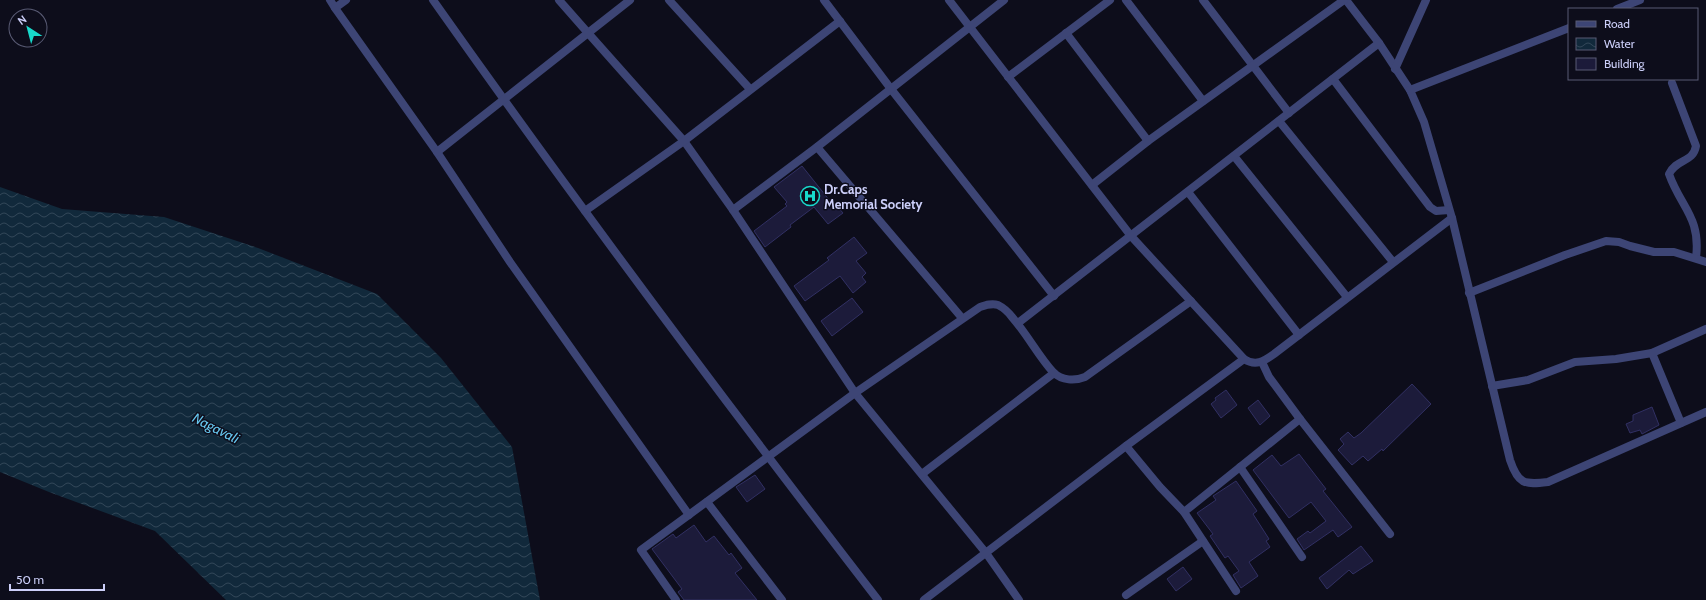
<svg xmlns="http://www.w3.org/2000/svg" width="1706" height="600" font-family="Cabin,sans-serif">
  <style>
    .water { fill: url(#water-waves) }
    .building { fill: #1c1b3a; stroke: #313063 }
    .lines { fill: none; stroke-linecap: round; stroke-linejoin: round }
    .street { stroke: #3d4575; stroke-width: 8 }
    .labels { text-anchor: middle; dominant-baseline: central; stroke-width: 3; stroke-linejoin: round; paint-order: stroke }
    .poi-label { font-size: 13px; font-weight: bold; fill: #cccff9; stroke: #0d0d1b; text-anchor: start }
    .water-label { font-size: 14px; font-style: italic; fill: #66c6ee; stroke: #0d0d1b }
  </style>
  <defs>
    <pattern id="water-waves" width="16" height="10" patternUnits="userSpaceOnUse"><rect width="16" height="10" fill="#11293b"/><path d="M0 5q4-4 8 0t8 0" fill="none" stroke="#324758"/></pattern>
  </defs>
  <rect width="100%" height="100%" fill="#0d0d1b"/>
  <polygon class="water" points="0,187 62,209 164,217 258,248 377,294 441,358 512,447 540,600 226,600 155,531 49,492 0,472"/>
  <g class="building">
    <polygon points="802,166 830,201 832,200 843,213 828,224 814,207 790,225 791,227 765,247 754,231 787,206 785,204 787,202 774,187"/>
    <polygon points="854,237 867,253 856,261 866,273 862,277 866,282 853,293 840,276 805,301 794,286 829,260 827,258"/>
    <polygon points="852,298 863,312 832,336 821,321"/>
    <polygon points="1412,384 1431,404 1383,451 1382,449 1368,461 1363,456 1352,465 1338,450 1344,444 1340,439 1348,432 1354,438 1361,433"/>
    <polygon points="1226,390 1237,405 1221,418 1211,404 1216,400 1215,398"/>
    <polygon points="1258,400 1270,416 1260,425 1248,408"/>
    <polygon points="1652,407 1659,425 1642,434 1640,430 1630,433 1626,424 1633,421 1633,415"/>
    <polygon points="1299,454 1326,489 1323,491 1352,527 1338,537 1333,530 1304,550 1297,539 1308,531 1310,533 1326,521 1311,502 1289,518 1253,470 1272,455 1281,466"/>
    <polygon points="755,475 765,489 747,502 736,487"/>
    <polygon points="1236,481 1257,511 1253,514 1269,539 1266,541 1270,547 1249,562 1258,576 1241,588 1233,575 1239,571 1228,556 1225,558 1210,536 1213,534 1197,513 1216,500 1213,496"/>
    <polygon points="694,525 706,542 714,536 729,555 731,553 742,568 735,573 757,600 684,600 678,592 682,589 652,549 673,534 676,538"/>
    <polygon points="1361,546 1373,561 1353,574 1349,570 1327,589 1319,578"/>
    <polygon points="1183,567 1192,579 1176,591 1167,579"/>
  </g>
  <g class="lines">
    <g class="street">
      <polyline points="330,0 335,8"/>
      <polyline points="346,0 335,8 437,152 510,262 689,515"/>
      <path d="M433,0c144,204 293,403 445,600"/>
      <polyline points="559,0 588,33 630,0"/>
      <polyline points="669,0 750,89"/>
      <polyline points="824,0 891,89 1054,296"/>
      <path d="M949,0l182,236 113,123c12,8 20,2 30,-5l178,-136"/>
      <polyline points="1126,0 1203,101"/>
      <polyline points="1203,0 1289,113"/>
      <path d="M1346,0l33,43 31,47 14,32 28,96 58,242c8,24 14,25 38,22l158,-70"/>
      <polyline points="1617,9 1640,0"/>
      <polyline points="1066,33 1148,141"/>
      <polyline points="1395,69 1426,0"/>
      <polyline points="1008,77 1110,0"/>
      <polyline points="1333,79 1430,207 1436,211 1449,210"/>
      <path d="M1672,83l24,63c-3,17 -19,12 -27,28 12,34 32,43 27,84"/>
      <polyline points="1410,90 1569,28"/>
      <polyline points="1279,121 1393,262"/>
      <polyline points="817,147 962,318"/>
      <polyline points="437,152 588,33 684,141 733,210 855,393 986,553 1019,600"/>
      <polyline points="1234,156 1347,297"/>
      <polyline points="1092,185 1148,141 1344,0"/>
      <polyline points="1188,192 1299,335"/>
      <polyline points="733,210 817,147 1004,0"/>
      <polyline points="585,211 684,141 840,21"/>
      <polyline points="1469,293 1565,255 1606,241 1619,242 1630,246 1654,252 1674,252 1706,262"/>
      <polyline points="1018,323 1379,43"/>
      <polyline points="1652,353 1681,423"/>
      <polyline points="1492,386 1528,380 1575,362 1616,359 1652,353 1706,329"/>
      <polyline points="1300,419 1390,534"/>
      <polyline points="1126,446 1160,487 1184,512"/>
      <polyline points="1240,467 1302,557"/>
      <polyline points="922,474 1054,373"/>
      <polyline points="707,502 782,600"/>
      <polyline points="1236,591 1184,512 1300,419 1269,377 1262,362"/>
      <polyline points="1126,595 1203,541"/>
      <path d="M676,600l-35,-50 214,-157 125,-86c6,-2 12,-4 18,-2 6,3 11,8 14,12 15,17 27,40 41,55 9,9 22,9 32,5l106,-76"/>
      <polyline points="924,600 1126,446 1244,359"/>
    </g>
  </g>
  <defs>
    <g id="hospital-ring" transform="scale(1)"><circle r="9.5" fill="#0d0d1b" stroke="#18d9cb" stroke-width="1.5"/><path d="M-5-5h3v3.5h4V-5h3V5h-3V1.5h-4V5h-3Z" fill="#18d9cb"/></g>
  </defs>
  <g fill-rule="evenodd">
    <use href="#hospital-ring" x="810" y="196"/>
  </g>
  <g class="labels">
    <g class="poi-label">
      <text x="824" y="189">Dr.Caps<tspan x="824" dy="15">Memorial Society</tspan></text>
    </g>
    <g class="water-label">
      <text transform="translate(216 428) rotate(27)">Nagavali</text>
    </g>
  </g>
  <rect x="1568" y="8" width="130" height="72" fill="#0d0d1b" stroke="#595b74"/>
  <rect x="1576" y="21" width="20" height="6" fill="#3d4575" stroke="#595b74"/>
  <text x="1604" y="28" font-size="12" fill="#cccff9">Road</text>
  <rect x="1576" y="38" width="20" height="12" fill="url(#water-waves)" stroke="#595b74"/>
  <text x="1604" y="48" font-size="12" fill="#cccff9">Water</text>
  <rect x="1576" y="58" width="20" height="12" fill="#1c1b3a" stroke="#595b74"/>
  <text x="1604" y="68" font-size="12" fill="#cccff9">Building</text>
  <g transform="translate(28 28) rotate(324)"><circle r="19" fill="#0d0d1b" stroke="#595b74"/>
  <path d="M0-3L7 15L0 10L-7 15Z" fill="#18d9cb"/>
  <text y="-6" font-size="11" font-weight="bold" text-anchor="middle" fill="#cccff9">N</text>
  </g>
  <path d="M10 584v6h94v-6" fill="none" stroke="#cccff9" stroke-width="2"/>
  <text x="16" y="584" font-size="12" fill="#cccff9" stroke="#0d0d1b" stroke-width="3" paint-order="stroke">50 m</text>
</svg>
